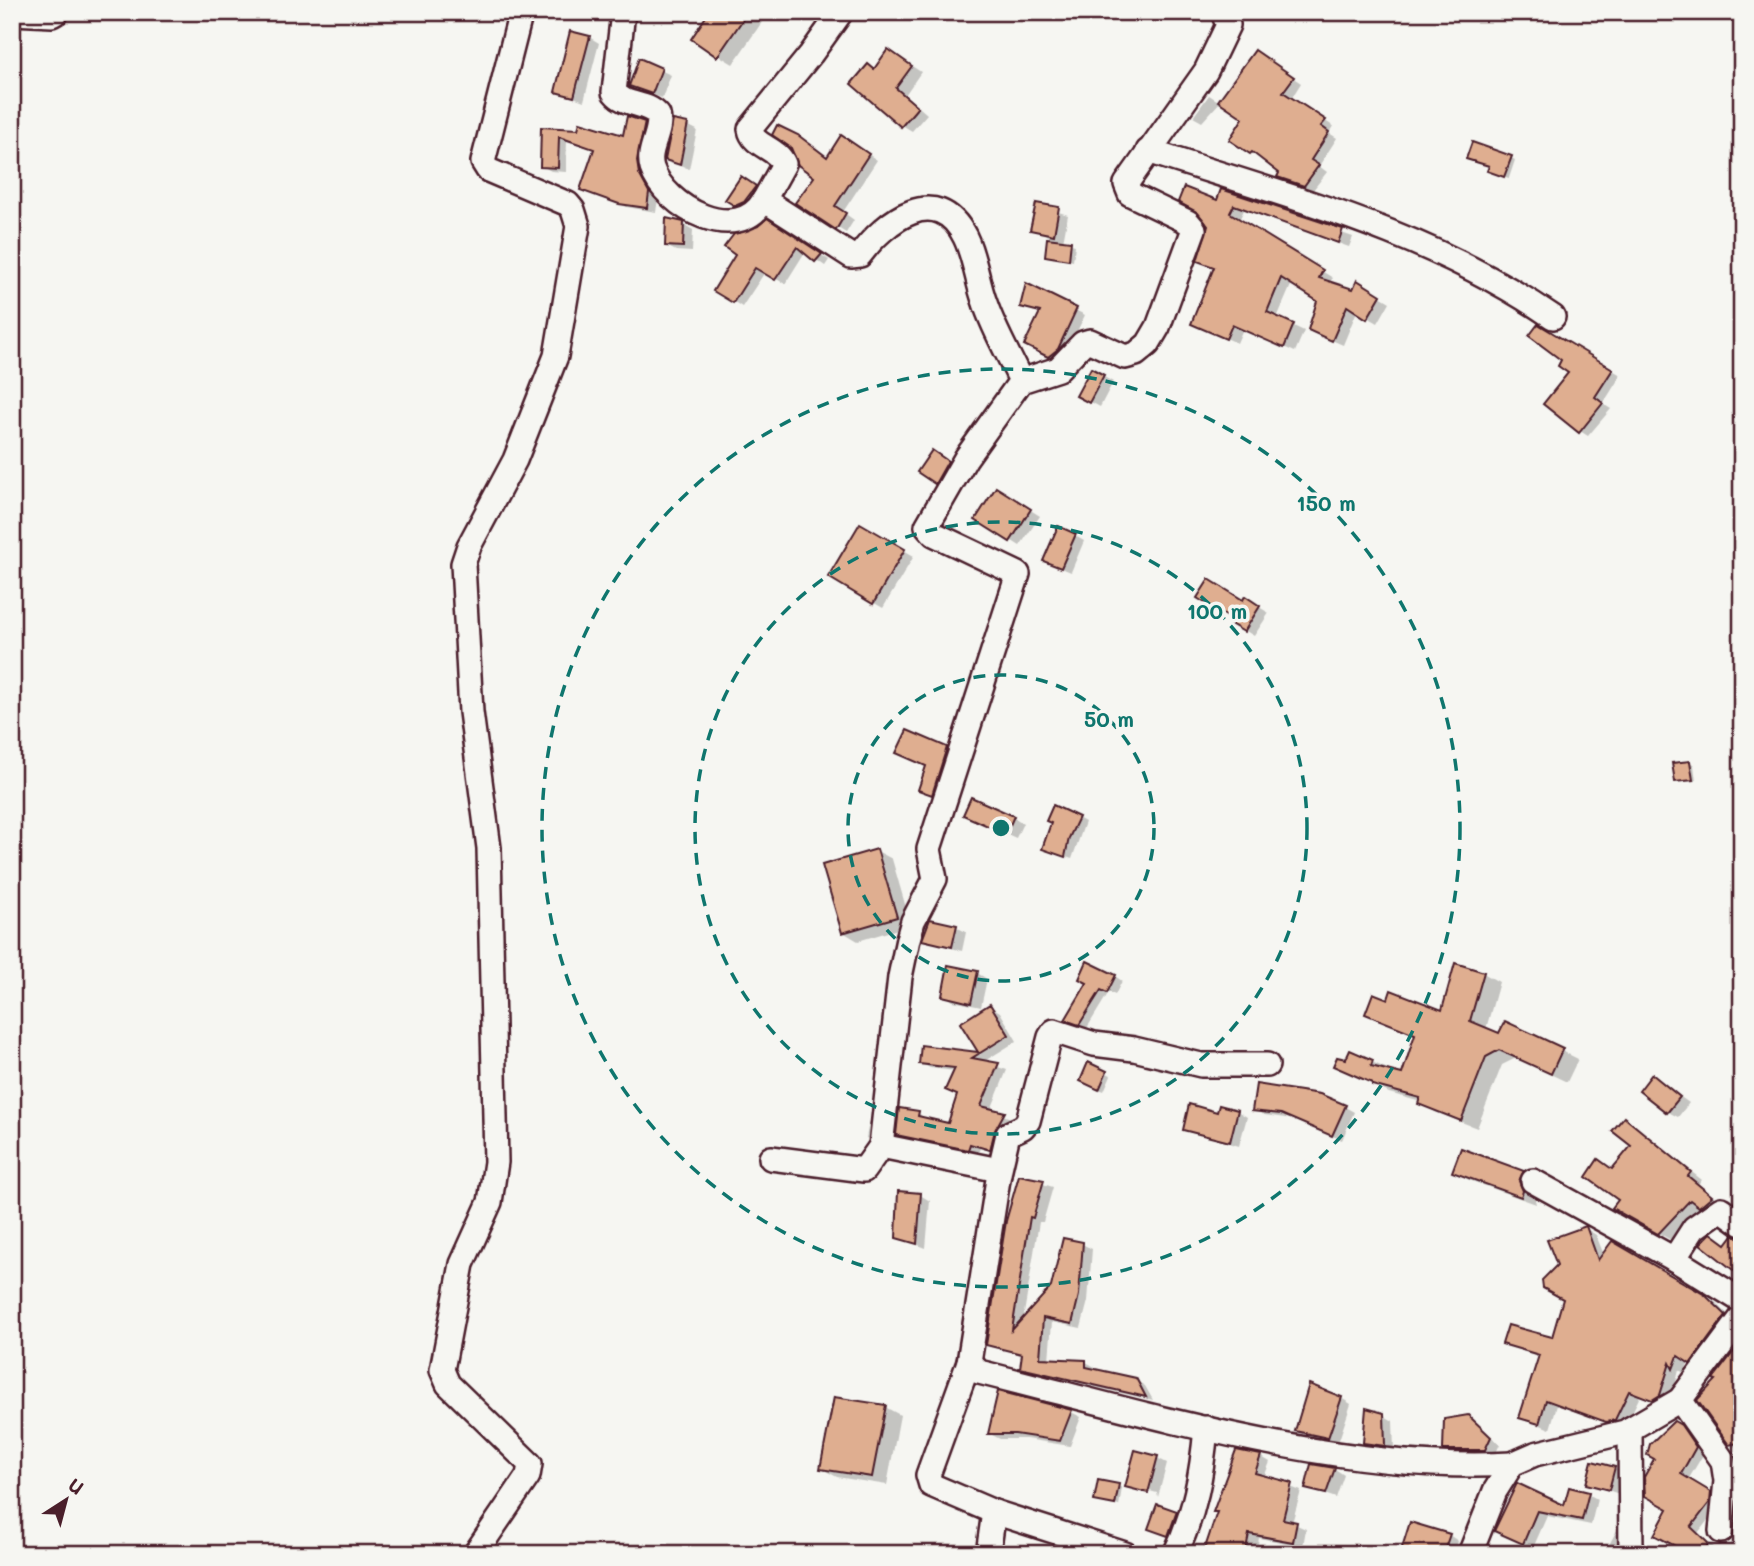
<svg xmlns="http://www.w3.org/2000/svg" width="1754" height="1566" font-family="Mali,sans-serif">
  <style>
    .shadow { fill: #0003 }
    .building { fill: #dfae90; stroke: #4a1f2b; stroke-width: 2 }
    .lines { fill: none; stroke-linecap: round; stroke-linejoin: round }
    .street-casing { stroke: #4a1f2b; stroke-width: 28 }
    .street { stroke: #f6f6f2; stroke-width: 23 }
    .ring { fill: none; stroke: #0f766e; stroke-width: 3.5; stroke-dasharray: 12 9 }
    .centre { fill: #0f766e; stroke: #f6f6f2; stroke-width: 3.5 }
    .ring-label { font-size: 21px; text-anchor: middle; font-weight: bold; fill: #0f766e; stroke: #f6f6f2; stroke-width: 7; stroke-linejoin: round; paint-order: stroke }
  </style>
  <rect width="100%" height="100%" fill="#f6f6f2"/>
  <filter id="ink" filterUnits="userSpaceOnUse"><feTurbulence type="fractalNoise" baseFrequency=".0143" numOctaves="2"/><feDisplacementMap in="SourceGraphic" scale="14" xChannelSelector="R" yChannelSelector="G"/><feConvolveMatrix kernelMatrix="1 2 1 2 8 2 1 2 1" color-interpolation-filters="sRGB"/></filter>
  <g filter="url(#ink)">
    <g class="shadow">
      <polygon points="712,12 769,12 733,64 718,55"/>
      <polygon points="1404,12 1416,12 1414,17"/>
      <polygon points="589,37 599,43 584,101 557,91"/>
      <polygon points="898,57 921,72 905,95 927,114 912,131 902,125 876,70"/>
      <polygon points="1264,58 1301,83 1291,99 1333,126 1329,133 1337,138 1319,166 1327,172 1313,190 1279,177 1282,173 1231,139 1245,118 1221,101 1202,122 1193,117 1209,95 1220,102"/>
      <polygon points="640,61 671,75 662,98 631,86"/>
      <polygon points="644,124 653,129 648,181 658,199 656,212 627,207 582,189 595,150 567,141 566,172 551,171 542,166 543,129 624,138"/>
      <polygon points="687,125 697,130 689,169 667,159"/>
      <polygon points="851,143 877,160 843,212 854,220 846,233 797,203 828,158"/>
      <polygon points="1511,158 1515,160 1509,178 1493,173 1491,166"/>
      <polygon points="751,183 764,192 746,210 728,199"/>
      <polygon points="1222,191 1353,237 1349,247 1244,210 1239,220 1333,278 1329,283 1354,291 1358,283 1390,302 1378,323 1357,311 1343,345 1320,335 1319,300 1292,283 1277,318 1304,331 1295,352 1243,329 1237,343 1193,323 1215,268 1199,260"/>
      <polygon points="1037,205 1068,215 1063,242 1075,245 1073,261 1046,255 1049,236 1032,229"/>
      <polygon points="683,224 693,230 692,252 676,251 666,246"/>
      <polygon points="776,226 829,260 825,266 805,252 785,284 765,272 742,307 716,290 737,255"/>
      <polygon points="1027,286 1085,315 1066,354 1058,361 1034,350 1041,314 1022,306"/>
      <polygon points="1538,326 1621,375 1603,404 1611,409 1588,436 1580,431 1570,372"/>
      <polygon points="1091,370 1113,382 1100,407 1078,395"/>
      <polygon points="942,458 957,468 945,488 920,472"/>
      <polygon points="997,489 1040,516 1020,546 977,519"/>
      <polygon points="860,525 914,556 883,608 830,577"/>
      <polygon points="1075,536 1084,541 1071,572 1054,565"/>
      <polygon points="1246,599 1269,613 1254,636 1231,622"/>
      <polygon points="947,749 951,751 936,796 924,792"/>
      <polygon points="1690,762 1694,765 1696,781 1676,781"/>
      <polygon points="1013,817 1023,823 1016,838 975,820"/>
      <polygon points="1078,818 1085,822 1072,859 1051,852"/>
      <polygon points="877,851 892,859 911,925 858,941 843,932"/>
      <polygon points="956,927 966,932 962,951 924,940"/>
      <polygon points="977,973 987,979 981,1007 953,1001 944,995"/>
      <polygon points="1483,973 1499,982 1486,1029 1500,1035 1506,1023 1578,1059 1567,1082 1516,1058 1502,1065 1477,1128 1435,1112 1421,1102 1389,1093 1336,1065 1372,1062 1403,1076 1416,1036 1367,1014 1443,1012"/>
      <polygon points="1115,976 1122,981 1115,995 1109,992 1087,1028 1067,1019"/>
      <polygon points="990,1006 1000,1012 1017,1041 983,1062 1007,1070 991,1110 1013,1119 1000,1154 980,1148 978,1154 908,1139 898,1134 918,1113 927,1120 949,1125 959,1096 955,1071 930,1068 920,1063 923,1047 981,1055 962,1023"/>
      <polygon points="1089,1065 1111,1075 1104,1091 1086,1083"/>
      <polygon points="1653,1077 1689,1103 1678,1117 1668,1112"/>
      <polygon points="1345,1107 1354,1112 1342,1140 1292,1119 1264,1115 1254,1110"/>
      <polygon points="1237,1111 1247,1117 1239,1146 1185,1129 1218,1114"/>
      <polygon points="1624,1119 1702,1180 1698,1184 1722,1203 1711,1213 1701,1207 1671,1240 1614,1208 1620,1199 1613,1170 1633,1146"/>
      <polygon points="869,1122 873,1124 872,1140 866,1138"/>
      <polygon points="1462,1150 1538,1181 1533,1190 1536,1204 1469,1180 1454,1172"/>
      <polygon points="1020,1177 1053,1187 1043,1222 1039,1222 1023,1320 1052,1288 1082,1244 1092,1249 1088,1301 1081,1328 1052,1322 1049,1360 1086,1362 1095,1367 1095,1371 1135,1380 1145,1386 1153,1400 1031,1372 1022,1367 1024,1356 988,1344"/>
      <polygon points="920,1195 930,1201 926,1248 897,1237"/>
      <polygon points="1585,1228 1596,1235 1604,1255 1678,1279 1716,1303 1736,1322 1701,1368 1689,1361 1684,1373 1679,1370 1671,1401 1663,1405 1640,1396 1626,1425 1618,1427 1557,1405 1550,1429 1521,1417 1540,1357 1504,1343 1553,1339 1565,1299 1559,1266"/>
      <polygon points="1742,1344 1742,1450 1740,1450 1730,1444 1718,1380"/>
      <polygon points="1341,1398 1351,1404 1338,1443 1307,1436 1298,1431"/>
      <polygon points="885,1407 900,1415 887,1485 837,1477 822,1469"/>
      <polygon points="1071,1412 1081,1417 1070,1446 1026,1439 1000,1439 990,1434"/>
      <polygon points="1383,1415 1393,1421 1394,1450 1374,1448 1365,1442"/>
      <polygon points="1467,1417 1500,1444 1495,1455 1454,1455 1445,1449"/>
      <polygon points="1674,1423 1689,1432 1704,1453 1688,1480 1719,1499 1718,1507 1698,1533 1716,1549 1714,1554 1676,1554 1679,1546 1671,1509"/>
      <polygon points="1260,1456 1270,1462 1264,1477 1301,1491 1292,1523 1306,1529 1303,1546 1259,1538 1256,1554 1205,1554"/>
      <polygon points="1157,1458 1167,1463 1158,1497 1157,1493 1135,1487 1135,1490 1127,1486"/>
      <polygon points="1614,1468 1624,1474 1619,1494 1588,1483"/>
      <polygon points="1335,1469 1344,1475 1336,1498 1307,1488"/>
      <polygon points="1518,1485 1566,1508 1588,1494 1597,1499 1591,1525 1547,1516 1533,1548 1506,1535"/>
      <polygon points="1118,1486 1122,1488 1119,1506 1100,1502"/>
      <polygon points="1176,1513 1186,1518 1178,1540 1151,1528"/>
      <polygon points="1617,1530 1624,1534 1625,1554 1604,1554"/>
      <polygon points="1449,1535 1458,1541 1454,1554 1402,1554"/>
    </g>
    <g class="building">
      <polygon points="709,12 748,12 717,57 691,39"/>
      <polygon points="570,31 590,36 574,97 555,92"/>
      <polygon points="888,49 912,66 896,88 918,107 901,127 851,84 868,64 874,69"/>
      <polygon points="1255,50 1294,77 1283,92 1326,120 1321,126 1329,132 1311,160 1319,165 1304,186 1277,177 1279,173 1252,152 1250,154 1229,140 1243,118 1218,101"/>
      <polygon points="639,58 662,68 652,94 629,86"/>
      <polygon points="627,116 645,122 637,161 639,174 649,192 647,208 619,204 580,190 594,149 559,137 558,168 540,167 541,127 578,129 580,122 623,135"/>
      <polygon points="673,120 688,123 680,165 665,160"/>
      <polygon points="777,125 798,135 827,157 841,135 869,154 835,206 846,213 836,230 795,203 814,177 798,165 791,148 772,135"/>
      <polygon points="1472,142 1512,156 1504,177 1487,171 1489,166 1466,159"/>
      <polygon points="741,176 756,186 744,202 735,206 725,200"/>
      <polygon points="1184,187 1217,200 1221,189 1343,229 1338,243 1234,205 1230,213 1323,270 1319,278 1353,289 1357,280 1381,295 1367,319 1347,306 1332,341 1308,330 1317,301 1281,278 1267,312 1294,324 1284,348 1232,325 1226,339 1191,324 1214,267 1197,261 1208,226 1198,213 1178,202"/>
      <polygon points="1036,203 1059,207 1054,235 1030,230"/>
      <polygon points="666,218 684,222 683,247 665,246"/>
      <polygon points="767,218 822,254 815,262 797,247 775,280 755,268 733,303 713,291 735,255 724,247 734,234 758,226"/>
      <polygon points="1047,238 1071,241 1069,260 1045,256"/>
      <polygon points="1026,283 1077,308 1058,349 1048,357 1024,345 1040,312 1020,307"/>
      <polygon points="1538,324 1613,369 1595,397 1603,403 1579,433 1543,404 1568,373 1558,366 1561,360 1529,336"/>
      <polygon points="1091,368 1104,375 1089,403 1076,396"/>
      <polygon points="932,450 948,461 935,484 917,472"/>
      <polygon points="996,487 1031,509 1010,542 975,520"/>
      <polygon points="860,523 905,549 873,604 828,577"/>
      <polygon points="1058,526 1076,534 1061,568 1043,561"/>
      <polygon points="1209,579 1243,600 1245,596 1260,606 1244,632 1229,623 1231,619 1197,598"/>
      <polygon points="907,730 947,747 932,795 918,790 926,766 896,753"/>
      <polygon points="1690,761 1693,780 1675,782 1672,763"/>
      <polygon points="971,797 1014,816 1006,834 963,815"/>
      <polygon points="1053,805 1079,817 1069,838 1065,857 1042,849 1051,823 1046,821"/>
      <polygon points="877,849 897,917 842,933 822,865"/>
      <polygon points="930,919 957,925 952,947 922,940"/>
      <polygon points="1087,961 1116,975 1107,993 1101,990 1079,1025 1065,1020 1087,983 1079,979"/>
      <polygon points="1455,963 1484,972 1470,1021 1499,1033 1505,1021 1563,1048 1551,1074 1499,1050 1486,1057 1461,1121 1418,1104 1420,1098 1372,1085 1372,1083 1333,1066 1337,1057 1346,1059 1350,1050 1373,1060 1371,1066 1402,1074 1415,1034 1365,1014 1373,993 1388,999 1391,990 1442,1010"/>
      <polygon points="948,965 978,971 971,1003 942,996"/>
      <polygon points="990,1004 1009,1035 972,1058 999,1063 981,1106 1005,1112 995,1130 990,1150 970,1144 968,1150 896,1135 899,1108 919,1111 918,1116 948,1123 957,1095 945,1090 955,1068 919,1064 921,1045 978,1052 960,1023"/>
      <polygon points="1088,1062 1107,1071 1099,1090 1080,1081"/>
      <polygon points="1652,1074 1680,1097 1667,1113 1639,1091"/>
      <polygon points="1256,1084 1320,1094 1346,1105 1332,1136 1281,1114 1252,1111"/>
      <polygon points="1189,1104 1217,1112 1219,1105 1238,1110 1230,1142 1183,1130"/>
      <polygon points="1624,1117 1691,1172 1688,1176 1712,1196 1699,1207 1690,1200 1658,1234 1612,1208 1618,1200 1586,1177 1598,1159 1612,1169 1631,1146 1612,1131"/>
      <polygon points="1461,1148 1524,1171 1519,1181 1523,1191 1521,1197 1452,1172"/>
      <polygon points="1019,1175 1044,1180 1033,1218 1030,1217 1012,1330 1051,1287 1063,1238 1083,1242 1079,1295 1072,1324 1043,1318 1040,1358 1086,1360 1086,1367 1136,1378 1146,1397 1020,1368 1022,1354 986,1345 1006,1221"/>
      <polygon points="898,1191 921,1193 917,1244 896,1238"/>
      <polygon points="1586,1226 1598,1260 1612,1241 1705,1295 1726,1315 1690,1364 1678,1356 1673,1369 1670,1363 1660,1395 1652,1400 1629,1391 1615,1420 1606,1422 1546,1400 1539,1424 1519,1418 1539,1355 1502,1344 1508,1325 1552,1337 1563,1299 1543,1288 1542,1280 1557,1265 1547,1240"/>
      <polygon points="1711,1233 1726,1244 1733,1235 1742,1238 1742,1277 1700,1244"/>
      <polygon points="1742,1341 1742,1442 1729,1445 1697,1400 1716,1380 1713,1379"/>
      <polygon points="1309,1384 1342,1397 1328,1438 1295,1431"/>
      <polygon points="998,1391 1072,1410 1060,1441 1015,1434 988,1434"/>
      <polygon points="834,1397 886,1405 872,1477 820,1469"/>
      <polygon points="1366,1408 1384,1413 1385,1446 1363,1443"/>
      <polygon points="1468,1415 1491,1437 1485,1450 1443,1450 1444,1419"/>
      <polygon points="1674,1421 1681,1425 1696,1447 1681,1474 1711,1492 1710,1502 1691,1527 1708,1543 1704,1554 1677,1554 1679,1548 1654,1535 1668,1509 1645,1496 1644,1477 1654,1459 1647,1455 1650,1444"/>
      <polygon points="1135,1450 1158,1456 1148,1493 1125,1487"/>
      <polygon points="1236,1450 1261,1455 1255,1473 1292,1483 1283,1519 1297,1522 1293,1542 1249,1534 1245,1554 1203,1554 1217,1512 1213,1512"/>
      <polygon points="1592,1461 1615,1467 1609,1490 1586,1484"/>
      <polygon points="1311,1464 1335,1468 1326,1494 1305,1489"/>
      <polygon points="1098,1480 1119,1484 1115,1505 1094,1501"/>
      <polygon points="1517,1483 1564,1505 1569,1487 1589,1492 1582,1520 1537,1511 1523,1544 1494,1531"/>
      <polygon points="1157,1504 1177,1511 1168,1536 1148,1529"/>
      <polygon points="1410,1522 1450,1534 1443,1554 1400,1554"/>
    </g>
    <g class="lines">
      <g class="street-casing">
        <g id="street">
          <path d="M623,12l-9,80c12,15 32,9 44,23 5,17 -12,34 -6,53 13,40 86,78 112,32"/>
          <polyline points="12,13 52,15 57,12"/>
          <path d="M1148,151c141,46 281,81 405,166"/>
          <polyline points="1021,381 1058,369 1083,343 1090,341 1125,357 1136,354 1148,344 1158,327 1194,229 1188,222 1130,194 1126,184 1206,71 1228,25 1223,12"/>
          <path d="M881,1146l113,23 5,4 -30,189 10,10c166,41 361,102 533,92"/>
          <path d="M771,1158l93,12 17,-24 19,-169 8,-38 5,-18 22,-42 -6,-30 89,-275 -84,-40 -7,-8 39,-68 55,-77c-12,-26 -27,-51 -36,-78 -8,-21 -10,-46 -20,-66 -28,-56 -80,-16 -105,18l-9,1 -87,-56 20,-36c-7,-17 -31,-17 -34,-35l61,-75 30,-42"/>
          <polyline points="999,1173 1008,1134 1023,1127 1028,1121 1050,1037 1054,1031 1094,1044 1134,1049 1201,1065 1267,1065"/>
          <polyline points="1533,1181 1674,1259 1742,1301"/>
          <polyline points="1674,1259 1694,1228 1721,1209 1742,1224"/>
          <polyline points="969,1362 928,1475 931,1485 994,1512 1125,1554"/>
          <polyline points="1680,1400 1723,1461 1726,1481 1721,1531"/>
          <polyline points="1630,1429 1631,1554"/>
          <polyline points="475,1554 528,1476 530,1464 448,1384 442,1370 462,1264 490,1202 496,1162 489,848 471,712 463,564 469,546 515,460 556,356 578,226 573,210 568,204 488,170 483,162 521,12"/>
          <polyline points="988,1554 994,1512"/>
          <path d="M1175,1554c20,-41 27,-81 31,-126"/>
          <polyline points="1470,1554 1495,1491 1512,1464 1535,1454 1625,1432 1680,1400 1742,1317"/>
        </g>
      </g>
      <use href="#street" class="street"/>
    </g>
  </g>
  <g class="ring">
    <circle cx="1001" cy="828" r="153"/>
    <circle cx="1001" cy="828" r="306"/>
    <circle cx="1001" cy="828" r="459"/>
  </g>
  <circle cx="1001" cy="828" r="10" class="centre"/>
  <g class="ring-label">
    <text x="1326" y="511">150 m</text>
    <text x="1217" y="619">100 m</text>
    <text x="1109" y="727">50 m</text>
  </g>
  <rect width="1754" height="1566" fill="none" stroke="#f6f6f2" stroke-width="42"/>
  <rect x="21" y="21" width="1712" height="1524" fill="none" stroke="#4a1f2b" stroke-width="2.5" filter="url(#ink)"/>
  <g transform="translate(66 1500) rotate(36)" stroke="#f6f6f2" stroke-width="5" paint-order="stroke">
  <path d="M0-5L12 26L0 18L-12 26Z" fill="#4a1f2b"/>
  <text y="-10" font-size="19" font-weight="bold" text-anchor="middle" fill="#4a1f2b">U</text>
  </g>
</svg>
